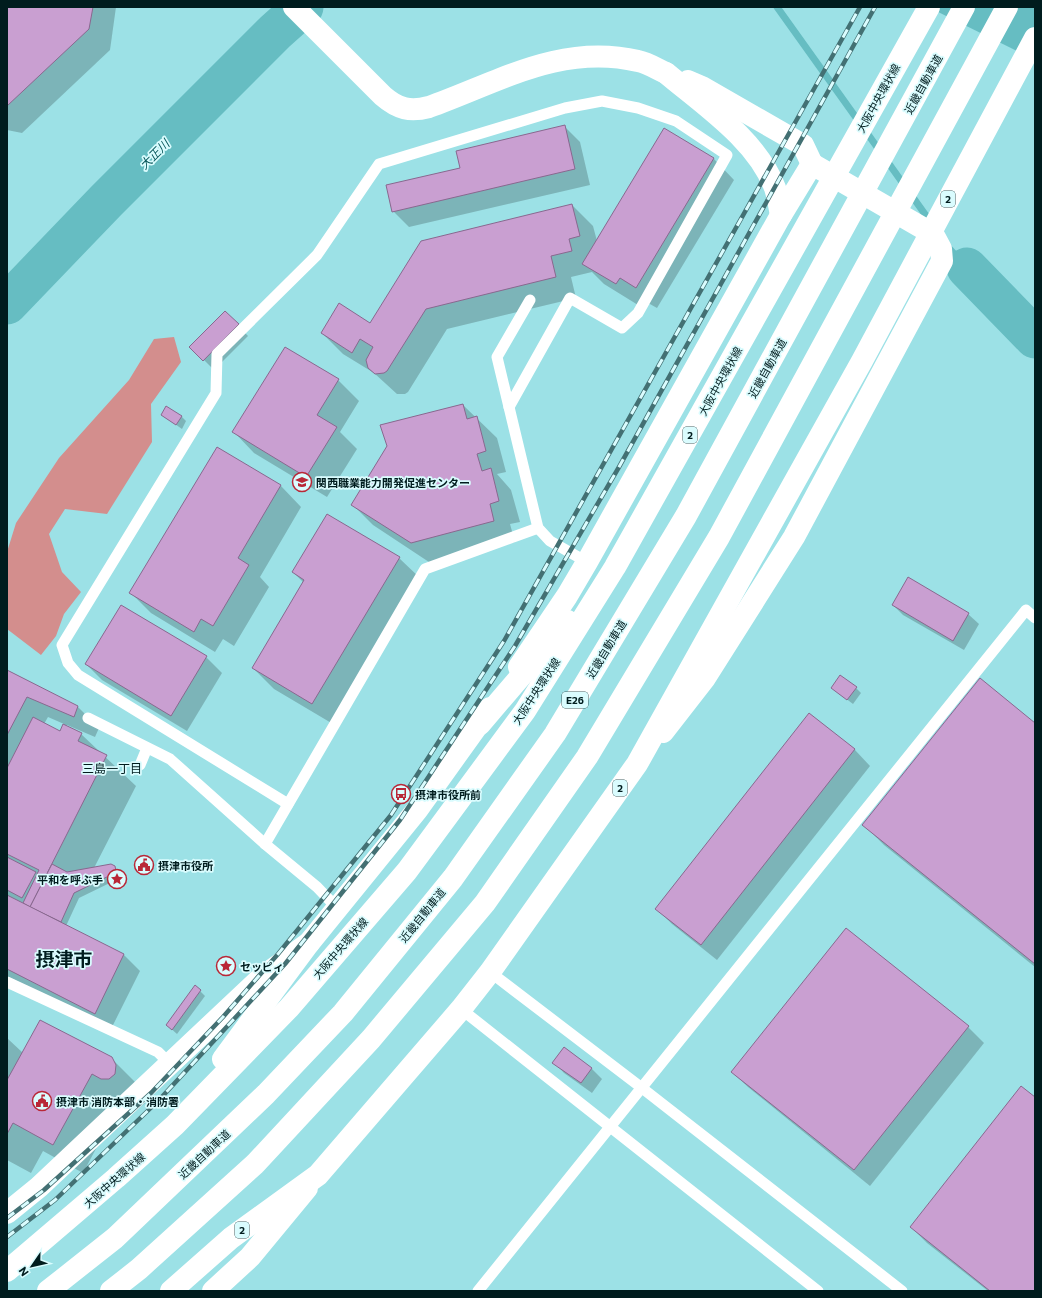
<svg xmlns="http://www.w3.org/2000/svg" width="1042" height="1298" font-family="Commissioner,'Noto Sans JP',sans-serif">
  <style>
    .forest { fill: #d38e8d }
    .water { fill: #66bdc2 }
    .shadow { fill: #0003; fill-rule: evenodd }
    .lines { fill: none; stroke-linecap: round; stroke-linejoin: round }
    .stream { stroke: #66bdc2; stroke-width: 7 }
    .river { stroke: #66bdc2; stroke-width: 41 }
    .building { fill: #c99fd1; stroke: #89688f }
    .service { stroke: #fff; stroke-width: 11 }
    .minor { stroke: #fff; stroke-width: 22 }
    .tertiary { stroke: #fff; stroke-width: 22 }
    .primary { stroke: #fff; stroke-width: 22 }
    .motorway { stroke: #fff; stroke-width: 22 }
    .rail-casing { stroke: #437073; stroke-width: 4.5 }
    .rail { stroke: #dafcfe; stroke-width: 3; stroke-dasharray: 9; stroke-linecap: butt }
    .labels { text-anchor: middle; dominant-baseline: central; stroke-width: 3.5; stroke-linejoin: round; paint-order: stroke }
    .shield { fill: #dafcfe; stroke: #415f61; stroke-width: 1 }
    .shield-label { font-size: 10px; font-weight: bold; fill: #001c1e }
    .street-label { font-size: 11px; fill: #001c1e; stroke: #dafcfe }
    .poi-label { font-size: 11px; font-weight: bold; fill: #001c1e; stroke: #dafcfe; text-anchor: start }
    .water-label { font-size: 12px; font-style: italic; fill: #06565a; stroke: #dafcfe }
    .neighbourhood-label { font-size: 12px; fill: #001c1e; stroke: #dafcfe }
    .town-label { font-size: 19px; font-weight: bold; fill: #001c1e; stroke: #dafcfe }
  </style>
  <rect width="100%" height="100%" fill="#9ce1e6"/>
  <polygon class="forest" points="174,337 181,362 151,404 152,442 107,514 65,509 49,534 62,572 81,592 64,614 56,636 41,655 7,629 7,552 16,523 59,458 129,380 154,339"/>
  <polygon class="water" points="928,7 1035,7 1035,60"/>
  <g class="shadow">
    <polygon points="7,7 116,7 110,50 22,133 7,130"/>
    <polygon points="564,126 580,142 590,185 409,227 393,211 461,168"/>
    <polygon points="664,129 714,159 734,180 657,308 641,299 638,305 604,284 592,272 571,277 576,298 447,329 408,392 405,394 397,394 374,373 343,354 322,333 370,324 572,205 593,226 597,241"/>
    <polygon points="225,312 248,336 214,370 191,347"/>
    <polygon points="338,380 359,401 340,432 357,449 327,497 254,453 234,432"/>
    <polygon points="463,405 497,438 506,472 497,474 511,490 520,522 510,524 515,542 432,564 373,525 352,504"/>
    <polygon points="162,415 181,416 186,421 182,429"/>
    <polygon points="217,448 281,486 301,507 260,577 269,587 234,646 223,639 215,652 151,613 130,592"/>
    <polygon points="399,558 420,578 333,724 274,689 253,668 303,582 293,572"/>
    <polygon points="893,605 968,614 979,624 964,650 903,615"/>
    <polygon points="206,657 222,673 187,731 102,680 86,664"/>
    <path d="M7,671l71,36 21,21 -4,9 -28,-12 -1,1 15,8 55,52 -42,82 17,-3 10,9 -1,4 -41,20 -13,28 58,29 16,16 -29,58 -104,-53zM48,717l16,7 -4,8 -16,-8z"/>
    <polygon points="832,688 856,688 861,693 853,704"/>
    <polygon points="810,714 855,750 870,766 717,960 672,924 656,908"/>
    <polygon points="1035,724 1035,967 884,845 864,825"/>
    <polygon points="846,929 968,1027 984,1043 870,1186 748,1087 732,1072"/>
    <polygon points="200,991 205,996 177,1034 167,1025"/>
    <polygon points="7,1038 23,1053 111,1058 141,1088 145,1096 145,1103 139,1108 121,1102 83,1173 43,1151 31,1173 7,1160"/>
    <polygon points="564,1048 592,1069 602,1079 592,1093 564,1073 554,1062"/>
    <polygon points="1035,1098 1035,1291 988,1291 927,1243 911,1227"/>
  </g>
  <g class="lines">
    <g class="stream">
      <polyline points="777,7 932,224"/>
      <polyline points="947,246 967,268"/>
    </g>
    <g class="river">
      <polyline points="967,268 1035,338"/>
      <polyline points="7,304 106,201 275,32 303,7"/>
    </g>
  </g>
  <g class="building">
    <polygon points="7,7 93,7 89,29 7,106"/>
    <polygon points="565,125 575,169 392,212 386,185 460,168 456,151"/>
    <polygon points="664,128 714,158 636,288 620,278 616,284 582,264"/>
    <polygon points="572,204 580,236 569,239 572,251 551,256 556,277 426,309 387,371 384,373 375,374 368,368 366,360 373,347 360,339 352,353 321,333 339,303 370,323 421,241"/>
    <polygon points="225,311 239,324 203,361 189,347"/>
    <polygon points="285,347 339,379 317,415 337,427 306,477 232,432"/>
    <polygon points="463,404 467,419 477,416 486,451 477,454 482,471 491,468 499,501 490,504 494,521 411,543 351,505 387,446 380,425"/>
    <polygon points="166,406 182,416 176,425 161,415"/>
    <polygon points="217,447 281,485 238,558 249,565 213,626 201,619 194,632 129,593"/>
    <polygon points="327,514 400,557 312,704 252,668 304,580 292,572"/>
    <polygon points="908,577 969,613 953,641 892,605"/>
    <polygon points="121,605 207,656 171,716 85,664"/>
    <polygon points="7,670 78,706 74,717 27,697 7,735"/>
    <polygon points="840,675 857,687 847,700 831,688"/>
    <polygon points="980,678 1035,723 1035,964 862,825"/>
    <polygon points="809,713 855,749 701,945 655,909"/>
    <polygon points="33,717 60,731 63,724 82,733 78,741 107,755 30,907 23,903 39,870 7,854 7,768"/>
    <polygon points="7,857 36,872 22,898 7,890"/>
    <polygon points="52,864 67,872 111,864 115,866 116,871 115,873 74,893 61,922 30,907"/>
    <polygon points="7,895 124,954 95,1014 7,969"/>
    <polygon points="846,928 969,1026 854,1170 731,1072"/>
    <polygon points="195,985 201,990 172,1030 166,1025"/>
    <polygon points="40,1020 112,1057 116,1065 115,1074 109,1079 101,1079 92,1074 53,1145 13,1123 7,1134 7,1080"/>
    <polygon points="564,1047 592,1068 581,1083 552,1063"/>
    <polygon points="1021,1086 1035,1097 1035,1291 990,1291 910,1227"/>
  </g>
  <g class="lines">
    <g class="service">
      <polyline points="530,300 497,357 538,528 550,541 587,562"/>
      <polyline points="88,718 170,759 265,844 317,887 337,908"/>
      <polyline points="140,765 147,748"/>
      <polyline points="288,804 78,675 68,663 62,645 216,393 217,354 317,255 379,164 565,108 602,101 638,108 676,121 727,155 638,313 622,328 570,298 509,407"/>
      <polyline points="265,844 425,569 538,528"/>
      <polyline points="490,972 642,1088 902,1291"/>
      <polyline points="7,982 158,1052 169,1063"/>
      <polyline points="461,1009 818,1291"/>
      <polyline points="478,1291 1026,610 1035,618"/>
    </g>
    <g class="minor">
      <path d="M666,73c38,32 91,67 109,115 3,9 4,18 6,27"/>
      <polyline points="688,81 702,87 803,145 812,164"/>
      <polyline points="519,667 567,596 587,562 781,215 812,164 933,234 941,249 942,261 794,537 705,678 663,732"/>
      <polyline points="7,1213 39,1187 261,978 309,943 417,810 490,708"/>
    </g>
    <g class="tertiary">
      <path d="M294,7l89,89c15,13 27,16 46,11 70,-25 132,-64 209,-46 10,2 19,8 28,12"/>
      <polyline points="213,1291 250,1257 307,1188"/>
    </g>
    <g class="primary">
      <polyline points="480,724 568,621"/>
      <polyline points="223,1059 309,943"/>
      <polyline points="7,1271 116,1178 175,1125 289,1008 407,871 525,711 615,567 929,7"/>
      <polyline points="171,1291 231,1238 318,1175 461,1009 490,972 637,764 862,361 1035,38"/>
    </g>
    <g class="motorway">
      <polyline points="48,1291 115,1238 266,1094 343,1013 453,878 555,734 686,516 964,7"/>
      <polyline points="111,1291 139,1269 255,1164 371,1039 485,903 587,757 719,537 1007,7"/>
    </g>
    <g class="rail-casing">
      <g id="rail">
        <polyline points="7,1218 44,1190 151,1093 223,1017 278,954 391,815 504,641 860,7"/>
        <polyline points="7,1237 55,1200 159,1100 285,964 400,820 515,646 619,467 875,7"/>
      </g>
    </g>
    <use href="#rail" class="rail"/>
  </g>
  <defs>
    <g id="school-ring" transform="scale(1)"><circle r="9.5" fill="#dafcfe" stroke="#b92737" stroke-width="1.5"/><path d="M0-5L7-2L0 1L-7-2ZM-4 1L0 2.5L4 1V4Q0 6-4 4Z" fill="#b92737"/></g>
    <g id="bus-ring" transform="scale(1)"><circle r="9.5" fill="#dafcfe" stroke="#b92737" stroke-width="1.5"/><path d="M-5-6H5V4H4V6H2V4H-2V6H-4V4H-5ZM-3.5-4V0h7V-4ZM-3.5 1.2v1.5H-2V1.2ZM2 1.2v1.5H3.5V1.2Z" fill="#b92737"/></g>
    <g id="civic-ring" transform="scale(1)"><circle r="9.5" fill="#dafcfe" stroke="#b92737" stroke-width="1.5"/><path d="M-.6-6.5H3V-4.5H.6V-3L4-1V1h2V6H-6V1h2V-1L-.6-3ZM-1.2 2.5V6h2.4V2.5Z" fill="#b92737"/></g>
    <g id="sight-ring" transform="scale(1)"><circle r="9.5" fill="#dafcfe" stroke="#b92737" stroke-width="1.5"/><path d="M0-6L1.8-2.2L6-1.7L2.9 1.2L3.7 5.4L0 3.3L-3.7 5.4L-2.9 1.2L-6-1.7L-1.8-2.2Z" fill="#b92737"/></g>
  </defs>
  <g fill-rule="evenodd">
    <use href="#school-ring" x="302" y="482"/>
    <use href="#bus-ring" x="401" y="794"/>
    <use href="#civic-ring" x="144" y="865"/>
    <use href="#sight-ring" x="117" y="879"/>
    <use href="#sight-ring" x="226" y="966"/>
    <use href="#civic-ring" x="42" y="1101"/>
  </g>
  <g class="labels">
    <g class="shield">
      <rect x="941" y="191" width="14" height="16" rx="3"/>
      <rect x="683" y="427" width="14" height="16" rx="3"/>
      <rect x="562" y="692" width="26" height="16" rx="3"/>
      <rect x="613" y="780" width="14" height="16" rx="3"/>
      <rect x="235" y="1222" width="14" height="16" rx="3"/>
    </g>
    <g class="shield-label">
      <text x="948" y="199">2</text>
      <text x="690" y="435">2</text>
      <text x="575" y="700">E26</text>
      <text x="620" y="788">2</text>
      <text x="242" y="1230">2</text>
    </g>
    <g class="street-label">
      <text transform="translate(923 84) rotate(-61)">近畿自動車道</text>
      <text transform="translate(878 98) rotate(-61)">大阪中央環状線</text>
      <text transform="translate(767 368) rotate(-61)">近畿自動車道</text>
      <text transform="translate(720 381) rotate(-61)">大阪中央環状線</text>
      <text transform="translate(606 649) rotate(-59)">近畿自動車道</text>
      <text transform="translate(536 691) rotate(-57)">大阪中央環状線</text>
      <text transform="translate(422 915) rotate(-51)">近畿自動車道</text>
      <text transform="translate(340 948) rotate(-49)">大阪中央環状線</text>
      <text transform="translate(204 1154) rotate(-43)">近畿自動車道</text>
      <text transform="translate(114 1180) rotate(-41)">大阪中央環状線</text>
    </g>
    <g class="poi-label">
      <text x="316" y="482">関西職業能力開発促進センター</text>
      <text x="415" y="794">摂津市役所前</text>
      <text x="158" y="865">摂津市役所</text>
      <text x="103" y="879" text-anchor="end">平和を呼ぶ手</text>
      <text x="240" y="966">セッピィ</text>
      <text x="56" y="1101">摂津市 消防本部・消防署</text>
    </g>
    <g class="water-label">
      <text transform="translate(154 154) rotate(-45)">大正川</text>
    </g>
    <g class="neighbourhood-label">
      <text x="112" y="768">三島一丁目</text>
    </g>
    <g class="town-label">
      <text x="64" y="958">摂津市</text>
    </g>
  </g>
  <rect width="1042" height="1298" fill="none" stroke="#001c1e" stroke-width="16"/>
  <g transform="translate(32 1266) rotate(236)" stroke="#dafcfe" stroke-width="3" paint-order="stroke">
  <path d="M0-3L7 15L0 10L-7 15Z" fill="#001c1e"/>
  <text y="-6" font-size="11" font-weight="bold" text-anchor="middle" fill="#001c1e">N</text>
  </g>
</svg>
